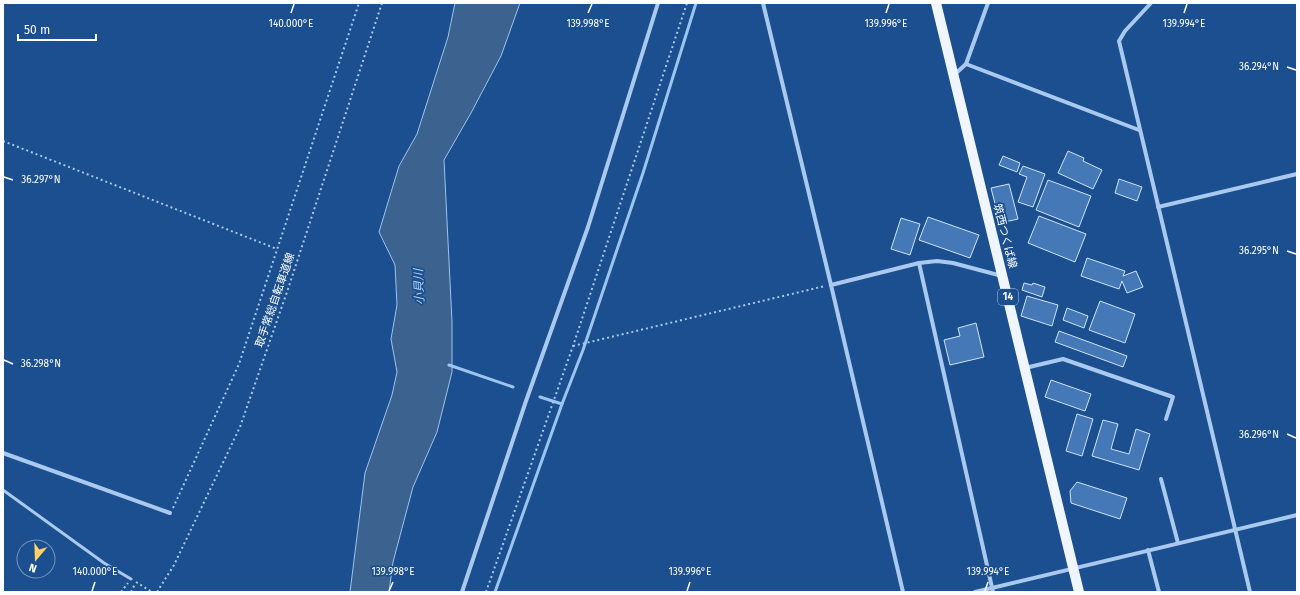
<svg xmlns="http://www.w3.org/2000/svg" width="1300" height="595" font-family="'Fira Sans','Noto Sans JP',sans-serif">
  <style>
    .water { fill: #3c6290; stroke: #9cc4f0 }
    .lines { fill: none; stroke-linecap: round; stroke-linejoin: round }
    .stream { stroke: #9cc4f0; stroke-width: 3 }
    .building { fill: #4478b7; stroke: #cfe3fa }
    .path { stroke: #a9c9ee; stroke-width: 2; stroke-dasharray: 2 3; stroke-linecap: butt }
    .lane { stroke: #a9c9ee; stroke-width: 3 }
    .street { stroke: #a9c9ee; stroke-width: 4 }
    .primary { stroke: #f0f6ff; stroke-width: 10 }
    .ticks { fill: none; stroke: #fff; stroke-width: 1.5 }
    .labels { text-anchor: middle; dominant-baseline: central; stroke-width: 3.5; stroke-linejoin: round; paint-order: stroke }
    .shield { fill: #1b4f8f; stroke: #bbcadd; stroke-width: 1 }
    .shield-label { font-size: 10px; font-weight: bold; fill: #fff }
    .street-label { font-size: 11px; fill: #fff; stroke: #1b4f8f }
    .water-label { font-size: 12px; font-style: italic; fill: #b5d3f5; stroke: #1b4f8f }
    .ticks-label { font-size: 10px; text-anchor: middle; fill: #fff; stroke: #1b4f8f; stroke-width: 3.5; stroke-linejoin: round; paint-order: stroke }
  </style>
  <rect width="100%" height="100%" fill="#1b4f8f"/>
  <polygon class="water" points="455,3 520,3 501,56 471,113 444,160 452,322 452,372 437,432 413,487 393,562 389,592 350,592 365,473 392,395 397,372 391,339 397,305 395,265 379,232 399,166 417,134 448,37"/>
  <g class="lines">
    <g class="stream">
      <polyline points="449,365 513,387"/>
      <polyline points="540,397 562,404"/>
      <polyline points="495,592 562,404 583,350 643,173 696,3"/>
    </g>
  </g>
  <g class="building">
    <polygon points="1068,151 1084,158 1083,161 1102,170 1093,189 1058,173"/>
    <polygon points="1003,156 1020,163 1017,172 999,165"/>
    <polygon points="1023,166 1045,174 1033,207 1018,202 1027,177 1019,174"/>
    <polygon points="1119,179 1142,187 1137,201 1115,193"/>
    <polygon points="1048,180 1091,196 1079,227 1036,210"/>
    <polygon points="1009,184 1018,219 1000,223 991,188"/>
    <polygon points="1039,216 1086,234 1075,262 1028,243"/>
    <polygon points="928,217 979,235 970,258 919,240"/>
    <polygon points="901,218 920,224 910,255 891,249"/>
    <polygon points="1087,258 1125,271 1123,276 1136,271 1143,287 1127,293 1122,281 1119,289 1081,276"/>
    <polygon points="1024,283 1032,285 1033,283 1045,287 1042,297 1022,290"/>
    <polygon points="1027,296 1058,305 1052,326 1021,316"/>
    <polygon points="1100,301 1135,314 1125,343 1089,330"/>
    <polygon points="1067,308 1088,316 1084,328 1063,320"/>
    <polygon points="976,323 984,357 950,365 944,340 960,336 958,328"/>
    <polygon points="1059,331 1127,356 1123,367 1055,342"/>
    <polygon points="1051,380 1091,394 1085,411 1045,397"/>
    <polygon points="1077,414 1093,419 1082,456 1066,451"/>
    <polygon points="1103,420 1118,424 1111,449 1129,454 1136,429 1150,434 1139,470 1092,456"/>
    <polygon points="1077,482 1127,498 1120,519 1071,503 1070,491"/>
  </g>
  <g class="lines">
    <g class="path">
      <polyline points="3,141 277,249"/>
      <polyline points="573,346 825,286"/>
      <polyline points="173,508 239,364 359,3"/>
      <polyline points="136,582 152,592"/>
      <polyline points="121,592 128,583"/>
      <polyline points="131,592 135,584"/>
      <polyline points="157,592 174,565 240,427 288,289 382,3"/>
      <polyline points="486,592 573,346 687,3"/>
    </g>
    <polyline class="lane" points="3,490 104,563 131,579"/>
    <g class="street">
      <polyline points="763,3 831,285 903,592"/>
      <polyline points="1151,3 1125,31 1119,41 1250,592"/>
      <polyline points="966,64 1139,130"/>
      <polyline points="954,75 966,64 988,3"/>
      <polyline points="1158,207 1297,174"/>
      <polyline points="919,263 993,592"/>
      <polyline points="831,285 919,263 937,261 953,263 1002,276"/>
      <polyline points="1025,368 1063,359 1173,397 1166,419"/>
      <polyline points="3,453 170,513"/>
      <polyline points="1161,479 1178,543"/>
      <polyline points="1148,550 1159,592"/>
      <polyline points="462,592 526,401 588,227 658,3"/>
      <polyline points="975,592 1297,515"/>
    </g>
    <polyline class="primary" points="936,3 1079,592"/>
  </g>
  <path class="ticks" d="M291,13l3,-9M588,13l4,-9M886,13l3,-9M1184,13l3,-9M1287,67l9,3M4,177l9,3M1287,251l9,3M4,360l9,4M1287,434l9,4M92,591l3,-9M389,591l4,-9M687,591l3,-9M985,591l3,-9"/>
  <g class="labels">
    <rect class="shield" x="998" y="289" width="20" height="16" rx="3"/>
    <g class="shield-label">
      <text x="1008" y="297">14</text>
    </g>
    <g class="street-label">
      <text transform="translate(1005 236) rotate(76)">筑西つくば線</text>
      <text transform="translate(275 300) rotate(-71)">取手常総自転車道線</text>
    </g>
    <g class="water-label">
      <text transform="translate(419 287) rotate(-92)">小貝川</text>
    </g>
  </g>
  <g class="ticks-label">
    <text x="291" y="27">140.000°E</text>
    <text x="588" y="27">139.998°E</text>
    <text x="886" y="27">139.996°E</text>
    <text x="1184" y="27">139.994°E</text>
    <text x="1259" y="70">36.294°N</text>
    <text x="41" y="183">36.297°N</text>
    <text x="1259" y="254">36.295°N</text>
    <text x="41" y="367">36.298°N</text>
    <text x="1259" y="438">36.296°N</text>
    <text x="95" y="575">140.000°E</text>
    <text x="393" y="575">139.998°E</text>
    <text x="690" y="575">139.996°E</text>
    <text x="988" y="575">139.994°E</text>
  </g>
  <rect width="1300" height="595" fill="none" stroke="#ffffff" stroke-width="8"/>
  <g transform="translate(36 559) rotate(199)"><circle r="19" fill="#1b4f8f" stroke="#7695bc"/>
  <path d="M0-3L7 15L0 10L-7 15Z" fill="#ffd166"/>
  <text y="-6" font-size="11" font-weight="bold" text-anchor="middle" fill="#ffffff">N</text>
  </g>
  <path d="M18 34v6h78v-6" fill="none" stroke="#ffffff" stroke-width="2"/>
  <text x="24" y="34" font-size="12" fill="#ffffff" stroke="#1b4f8f" stroke-width="3" paint-order="stroke">50 m</text>
</svg>
